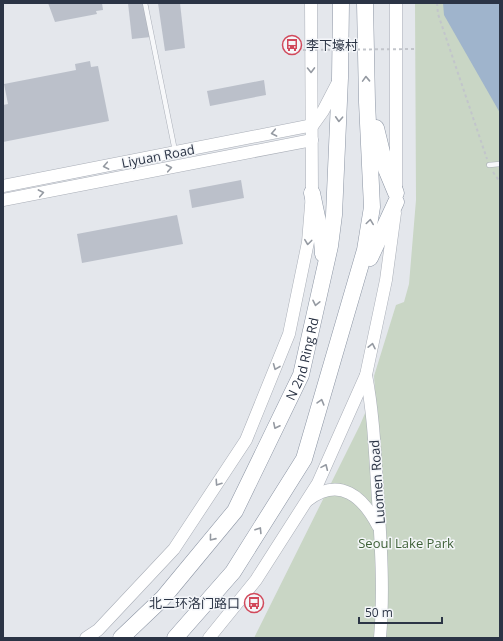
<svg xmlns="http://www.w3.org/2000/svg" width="503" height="641" font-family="'Open Sans','Noto Sans SC',sans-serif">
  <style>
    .green { fill: #c9d6c5 }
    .water { fill: #9fb4cc }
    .building { fill: #bbc0ca }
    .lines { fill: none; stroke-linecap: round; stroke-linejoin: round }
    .lane-casing { stroke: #a9aeb7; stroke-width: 5.5 }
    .secondary-casing { stroke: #a9aeb7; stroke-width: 13 }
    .highway-casing { stroke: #8b94a3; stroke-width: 17 }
    .path { stroke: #c2c5cb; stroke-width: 2; stroke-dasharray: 3 3; stroke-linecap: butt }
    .lane { stroke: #f7f8fa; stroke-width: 4.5 }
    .secondary { stroke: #fff; stroke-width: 12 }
    .highway { stroke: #fff; stroke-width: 16 }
    .path-bridge { stroke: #c2c5cb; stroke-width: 2; stroke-dasharray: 3 3; stroke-linecap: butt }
    .oneway { stroke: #959aa2 }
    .labels { text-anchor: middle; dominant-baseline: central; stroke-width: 3; stroke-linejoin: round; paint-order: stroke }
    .poi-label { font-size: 13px; fill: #2b3445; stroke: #f4f6f9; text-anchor: start }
    .street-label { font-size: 13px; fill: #2b3445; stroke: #f4f6f9 }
    .park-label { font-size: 13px; fill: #3f6138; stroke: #f4f6f9 }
  </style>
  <rect width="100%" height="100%" fill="#e4e7ec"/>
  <polygon class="green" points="415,3 500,3 500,638 254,638 360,425 375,390 374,376 396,305 404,302 409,284 416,200"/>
  <polygon class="water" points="443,3 500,3 500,113 444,15"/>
  <g class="building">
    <polygon points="48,3 102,3 103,10 96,11 97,14 55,22"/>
    <polygon points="128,3 148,3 151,37 132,39"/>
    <polygon points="158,3 180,3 185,48 165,51"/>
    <polygon points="90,61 91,67 98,66 109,121 3,142 3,105 8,104 4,84 76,70 75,64"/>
    <polygon points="264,80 266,95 210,106 207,91"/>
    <polygon points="241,180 244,198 192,208 189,190"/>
    <polygon points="177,215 183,244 82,263 77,234"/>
  </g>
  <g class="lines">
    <g class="lane-casing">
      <g id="lane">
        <polyline points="145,3 175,151"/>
        <polyline points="489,165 500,164"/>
      </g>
    </g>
    <g class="secondary-casing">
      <g id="secondary">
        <polyline points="396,3 396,190"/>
        <polyline points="3,186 313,125 323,111 337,84"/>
        <polyline points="3,200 312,140"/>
        <path d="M366,375c8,41 9,82 12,124 3,46 6,93 2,139"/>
        <path d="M308,500c32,-24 55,-3 70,26"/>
        <polyline points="86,638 98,630 174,549 246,440 289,334 308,242 312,193 311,3"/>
        <polyline points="209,638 256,580 318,483 366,375 386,280 395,213"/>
      </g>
    </g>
    <g class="highway-casing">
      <g id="highway">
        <polyline points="376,128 386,169 396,193"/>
        <polyline points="312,193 322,241 323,254"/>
        <polyline points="370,258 396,202"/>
        <path id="s1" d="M121,638l42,-40 72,-87 66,-136 29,-129 4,-31 6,-137 1,-75"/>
        <polyline points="175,638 233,572 304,459 365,250 372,207 367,102 365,3"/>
      </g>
    </g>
    <g class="path">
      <polyline points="437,3 438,14 487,159"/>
      <polyline points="493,172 500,182"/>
    </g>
    <use href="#lane" class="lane"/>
    <use href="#secondary" class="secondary"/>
    <use href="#highway" class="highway"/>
    <polyline class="path-bridge" points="297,50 417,49"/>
  </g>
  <defs><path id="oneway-chevron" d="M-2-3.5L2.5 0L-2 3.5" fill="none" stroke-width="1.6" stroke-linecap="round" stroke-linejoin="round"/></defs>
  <g class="oneway">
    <use href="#oneway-chevron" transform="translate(311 70) rotate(89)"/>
    <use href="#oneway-chevron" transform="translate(366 79) rotate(-92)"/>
    <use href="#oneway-chevron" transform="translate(339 119) rotate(93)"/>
    <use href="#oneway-chevron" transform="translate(274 133) rotate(169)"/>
    <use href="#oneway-chevron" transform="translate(106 166) rotate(169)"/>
    <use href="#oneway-chevron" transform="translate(169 168) rotate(-11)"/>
    <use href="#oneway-chevron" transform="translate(41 193) rotate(-11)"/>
    <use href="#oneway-chevron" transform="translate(370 222) rotate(-82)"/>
    <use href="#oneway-chevron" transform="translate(308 242) rotate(97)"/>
    <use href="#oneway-chevron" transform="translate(316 303) rotate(102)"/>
    <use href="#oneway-chevron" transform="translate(372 346) rotate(-78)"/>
    <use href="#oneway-chevron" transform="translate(276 367) rotate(112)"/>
    <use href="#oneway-chevron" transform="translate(321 402) rotate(-74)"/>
    <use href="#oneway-chevron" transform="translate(276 426) rotate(116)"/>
    <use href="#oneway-chevron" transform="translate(325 467) rotate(-66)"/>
    <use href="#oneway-chevron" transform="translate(218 483) rotate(124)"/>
    <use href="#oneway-chevron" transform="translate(259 530) rotate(-58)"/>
    <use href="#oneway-chevron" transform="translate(212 538) rotate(129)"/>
  </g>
  <defs>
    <g id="bus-ring" transform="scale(1)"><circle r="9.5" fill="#f4f6f9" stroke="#d1495b" stroke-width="1.5"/><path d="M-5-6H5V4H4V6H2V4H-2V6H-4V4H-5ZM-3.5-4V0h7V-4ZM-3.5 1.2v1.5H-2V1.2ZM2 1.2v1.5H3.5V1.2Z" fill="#d1495b"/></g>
  </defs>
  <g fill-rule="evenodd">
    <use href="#bus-ring" x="292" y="45"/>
    <use href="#bus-ring" x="254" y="603"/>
  </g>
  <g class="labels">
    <g class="poi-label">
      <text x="306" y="45">李下壕村</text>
      <text x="240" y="603" text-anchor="end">北二环洛门路口</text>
    </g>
    <g class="street-label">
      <text transform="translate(158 156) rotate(-11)">Liyuan Road</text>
      <text stroke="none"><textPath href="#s1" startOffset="338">N 2nd Ring Rd</textPath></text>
      <text transform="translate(377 482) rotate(-94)">Luomen Road</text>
    </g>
    <g class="park-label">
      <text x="406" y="543">Seoul Lake Park</text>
    </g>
  </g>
  <rect width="503" height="641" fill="none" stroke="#2b3445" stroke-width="8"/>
  <path d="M359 617v6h83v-6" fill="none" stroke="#2b3445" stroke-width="2"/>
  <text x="365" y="617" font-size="12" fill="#2b3445" stroke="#f4f6f9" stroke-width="3" paint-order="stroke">50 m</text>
</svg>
